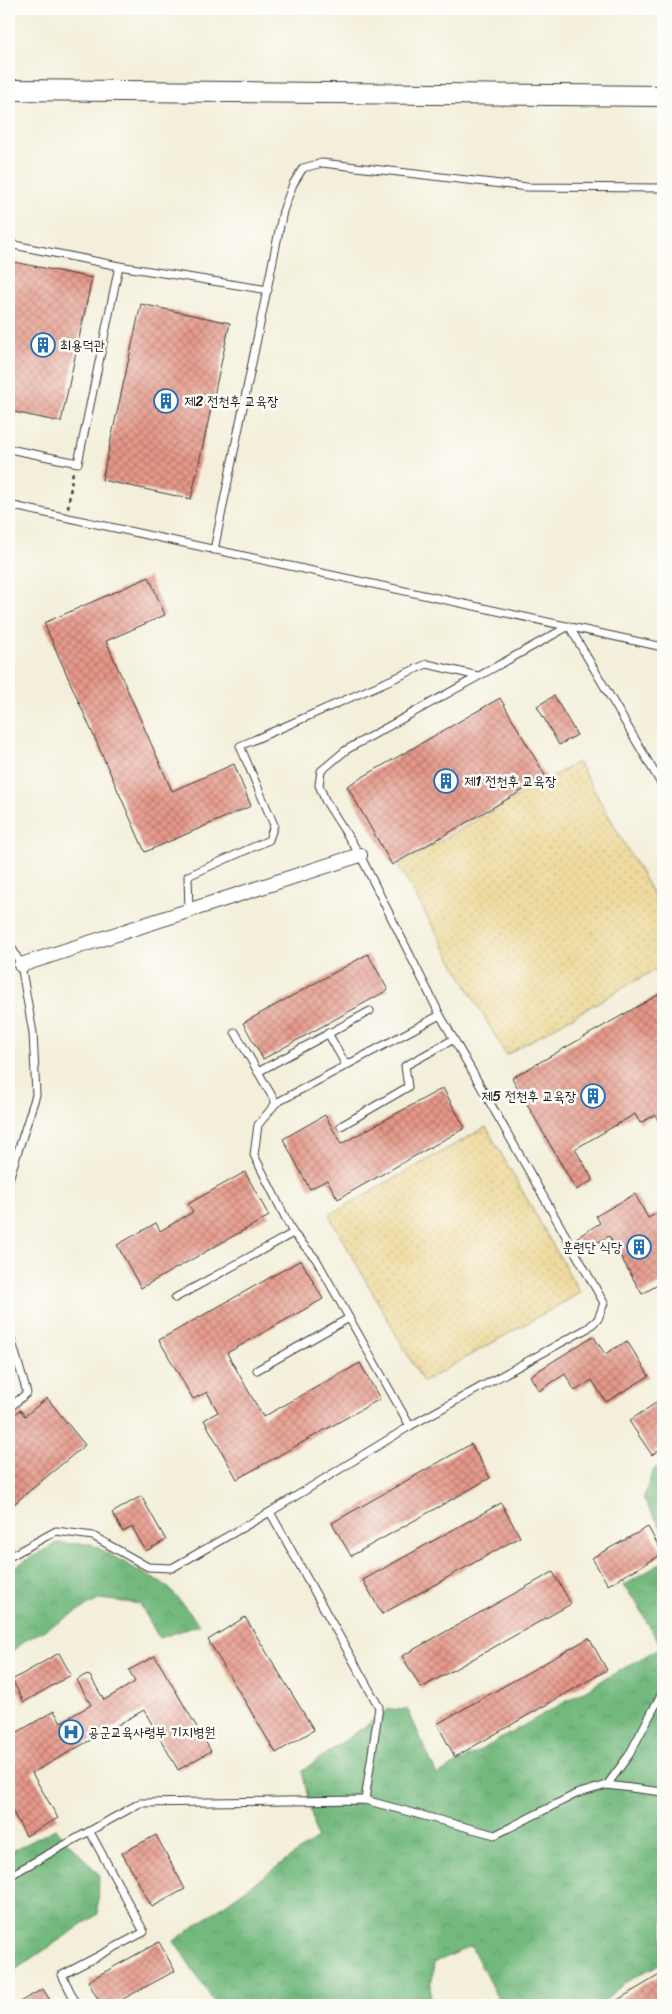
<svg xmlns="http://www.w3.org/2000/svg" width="672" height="2014" font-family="Sriracha,'Poor Story',sans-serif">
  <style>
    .forest { fill: url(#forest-crowns); stroke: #486a4d }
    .sand { fill: url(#sand-dots); stroke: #857b5d }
    .building { fill: url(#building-cross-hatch) }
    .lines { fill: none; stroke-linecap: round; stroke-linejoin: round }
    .lane-casing { stroke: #3c3c38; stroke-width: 9 }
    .street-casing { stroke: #3c3c38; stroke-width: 16 }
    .secondary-casing { stroke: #3c3c38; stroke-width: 22 }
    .path { stroke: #3c3c38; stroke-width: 2.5; stroke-dasharray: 4 4; stroke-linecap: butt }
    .lane { stroke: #fff; stroke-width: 7 }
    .street { stroke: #fff; stroke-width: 14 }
    .secondary { stroke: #fff; stroke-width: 20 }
    .labels { text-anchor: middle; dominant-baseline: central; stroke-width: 5; stroke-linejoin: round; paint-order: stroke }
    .poi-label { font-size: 14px; fill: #1c1c1c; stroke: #fdfcf7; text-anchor: start }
  </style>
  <defs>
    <pattern id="forest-crowns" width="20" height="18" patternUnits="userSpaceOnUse" patternTransform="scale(1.25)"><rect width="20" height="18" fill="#73b97e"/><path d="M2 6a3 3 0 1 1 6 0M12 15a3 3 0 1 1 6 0" fill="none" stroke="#639e6c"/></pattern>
    <pattern id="sand-dots" width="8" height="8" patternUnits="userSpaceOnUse" patternTransform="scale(1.25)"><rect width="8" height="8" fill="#eeda9e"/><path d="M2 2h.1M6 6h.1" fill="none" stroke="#ccba88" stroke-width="1.8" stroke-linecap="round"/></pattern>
    <pattern id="building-cross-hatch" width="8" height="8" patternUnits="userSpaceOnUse" patternTransform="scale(1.25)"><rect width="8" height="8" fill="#e69889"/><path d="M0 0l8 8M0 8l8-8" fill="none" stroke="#ba7b6f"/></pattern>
  </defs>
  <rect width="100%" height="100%" fill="#fdfcf7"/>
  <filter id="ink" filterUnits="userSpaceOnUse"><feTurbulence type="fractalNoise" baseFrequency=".02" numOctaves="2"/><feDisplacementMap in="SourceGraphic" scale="10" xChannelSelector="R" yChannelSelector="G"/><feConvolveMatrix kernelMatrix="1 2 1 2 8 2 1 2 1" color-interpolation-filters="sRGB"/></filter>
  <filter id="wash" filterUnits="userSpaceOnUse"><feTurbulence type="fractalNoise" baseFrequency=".0096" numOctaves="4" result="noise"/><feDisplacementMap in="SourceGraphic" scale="20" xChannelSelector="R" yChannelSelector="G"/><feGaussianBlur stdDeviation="1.12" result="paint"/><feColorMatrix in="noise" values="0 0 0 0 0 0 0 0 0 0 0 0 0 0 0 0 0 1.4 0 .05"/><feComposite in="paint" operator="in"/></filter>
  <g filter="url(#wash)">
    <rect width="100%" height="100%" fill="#f3efda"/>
    <g class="forest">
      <polygon points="663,1465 663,1531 643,1499 654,1469"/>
      <polygon points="57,1543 91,1544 168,1587 200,1625 159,1638 140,1604 100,1599 23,1642 9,1654 9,1570"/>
      <polygon points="663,1562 663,1962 624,1983 601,2005 501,2005 471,1946 434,1963 430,1996 444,2005 216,2005 174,1941 317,1838 302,1771 389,1709 408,1710 437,1775 661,1647 636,1602 623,1586"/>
      <polygon points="55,1829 99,1874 98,1914 9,1974 9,1853"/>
    </g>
    <g class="sand">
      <polygon points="578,762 663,912 663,965 506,1055 398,865"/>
      <polygon points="486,1127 580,1293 423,1382 329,1215"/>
    </g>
    <g id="blocks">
      <g class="building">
        <polygon points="9,261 92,278 61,422 9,411"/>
        <polygon points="141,304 230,323 191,499 102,480"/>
        <polygon points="149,577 165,615 106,641 172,791 234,764 251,806 145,852 44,623"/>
        <polygon points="554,696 577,735 559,745 537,706"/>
        <polygon points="500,698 546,777 392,865 347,786"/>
        <polygon points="368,954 388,990 263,1059 243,1023"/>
        <polygon points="663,992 663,1129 655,1115 640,1123 635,1114 575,1149 593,1180 576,1190 512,1078"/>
        <polygon points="443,1088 465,1128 338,1199 327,1180 310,1189 283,1139 325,1115 341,1144"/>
        <polygon points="245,1172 269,1216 141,1288 117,1245 156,1223 160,1231 193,1212 188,1204"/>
        <polygon points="635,1194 648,1218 663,1210 663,1282 642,1294 609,1236 583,1251 576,1238 600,1223 596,1216"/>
        <polygon points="301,1260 323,1299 227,1353 263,1417 360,1363 380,1399 237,1479 204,1420 218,1412 207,1392 193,1399 159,1340"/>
        <polygon points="593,1336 605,1354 627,1341 649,1376 606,1402 592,1380 575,1391 565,1374 539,1391 530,1376"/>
        <polygon points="47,1398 85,1445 9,1508 9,1419 20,1410 25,1416"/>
        <polygon points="663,1398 663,1447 652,1455 629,1421"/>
        <polygon points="471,1444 490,1478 351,1556 332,1523"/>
        <polygon points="141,1496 166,1540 146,1551 132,1527 123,1532 112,1513"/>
        <polygon points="501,1503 520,1537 382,1614 363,1580"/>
        <polygon points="648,1527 663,1554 608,1585 592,1558"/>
        <polygon points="553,1572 571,1604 421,1688 402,1656"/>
        <polygon points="245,1617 314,1730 276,1753 208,1640"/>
        <polygon points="589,1638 607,1670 455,1757 437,1724"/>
        <polygon points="59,1653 71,1675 24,1702 12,1680"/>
        <polygon points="155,1656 211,1751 178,1770 144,1710 32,1773 58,1818 26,1836 9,1805 9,1737 54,1711 61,1722 91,1705 77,1680 85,1675 90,1676 104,1700 135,1682 129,1670"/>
        <polygon points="156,1835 185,1889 152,1907 122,1853"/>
        <polygon points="159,1942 175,1971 112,2005 101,2005 88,1981"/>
        <polygon points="663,1973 663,2005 609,2005"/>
        <polygon points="43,1989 53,2005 14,2005"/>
      </g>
    </g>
  </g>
  <g filter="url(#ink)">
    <use href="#blocks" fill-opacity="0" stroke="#3c3c38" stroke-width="1"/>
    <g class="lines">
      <g class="lane-casing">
        <g id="lane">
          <polyline points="9,244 119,266 268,290"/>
          <polyline points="9,449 78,463 119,266"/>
          <polyline points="9,505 663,647"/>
          <polyline points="214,550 283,211 293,184 303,168 322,163 527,187 663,188"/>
          <polyline points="189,910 188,876 269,840 274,825 240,746 427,664 478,676"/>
          <polyline points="9,942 21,965 33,1033 36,1095 9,1179"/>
          <polyline points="235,1032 276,1103"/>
          <polyline points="328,1033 346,1065"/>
          <polyline points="258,1072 370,1011"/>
          <polyline points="341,1126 408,1087 405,1066 454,1039"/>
          <polyline points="293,1233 316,1259 410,1426"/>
          <polyline points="175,1298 293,1233 254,1155 258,1125 276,1103 440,1015"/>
          <polyline points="9,1332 27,1393 9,1408"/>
          <polyline points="257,1370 349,1318"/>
          <polyline points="270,1512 379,1707 365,1800"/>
          <polyline points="9,1557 56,1531 93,1536 148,1567 172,1568 270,1512 410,1426 588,1328 598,1319 604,1303 440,1015 360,855 325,800 319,785 321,771 346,750 569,626 663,787"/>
          <polyline points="607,1785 663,1792"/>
          <polyline points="9,1876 140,1803 365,1800 495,1835 576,1794 607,1785 629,1755 663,1691"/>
          <polyline points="77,2005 62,1975 144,1932 90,1832"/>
        </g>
      </g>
      <g class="street-casing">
        <polyline id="street" points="21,965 360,855"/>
      </g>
      <g class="secondary-casing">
        <polyline id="secondary" points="9,90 663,96"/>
      </g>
      <polyline class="path" points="68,508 73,471"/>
      <use href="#lane" class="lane"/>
      <use href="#street" class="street"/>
      <use href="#secondary" class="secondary"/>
    </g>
  </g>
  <defs>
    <g id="building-ring" transform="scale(1.25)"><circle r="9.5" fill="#fdfcf7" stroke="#1f6fb2" stroke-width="1.5"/><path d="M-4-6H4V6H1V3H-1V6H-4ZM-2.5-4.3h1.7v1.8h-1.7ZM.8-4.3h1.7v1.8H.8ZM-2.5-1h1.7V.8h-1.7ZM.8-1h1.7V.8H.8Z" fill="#1f6fb2"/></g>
    <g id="hospital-ring" transform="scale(1.25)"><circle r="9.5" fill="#fdfcf7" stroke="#1f6fb2" stroke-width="1.5"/><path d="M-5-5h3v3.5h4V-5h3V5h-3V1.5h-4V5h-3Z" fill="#1f6fb2"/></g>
  </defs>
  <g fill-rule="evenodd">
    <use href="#building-ring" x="43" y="345"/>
    <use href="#building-ring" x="166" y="401"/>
    <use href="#building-ring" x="446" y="781"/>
    <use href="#building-ring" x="593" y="1096"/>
    <use href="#building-ring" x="639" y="1247"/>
    <use href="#hospital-ring" x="71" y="1732"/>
  </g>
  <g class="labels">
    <g class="poi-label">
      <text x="60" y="345">최용덕관</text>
      <text x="184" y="401">제2 전천후 교육장</text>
      <text x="464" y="781">제1 전천후 교육장</text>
      <text x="576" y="1096" text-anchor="end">제5 전천후 교육장</text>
      <text x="622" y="1247" text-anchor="end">훈련단 식당</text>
      <text x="88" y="1732">공군교육사령부 기지병원</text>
    </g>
  </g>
  <rect width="672" height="2014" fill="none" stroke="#fdfcf7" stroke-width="30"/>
</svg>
